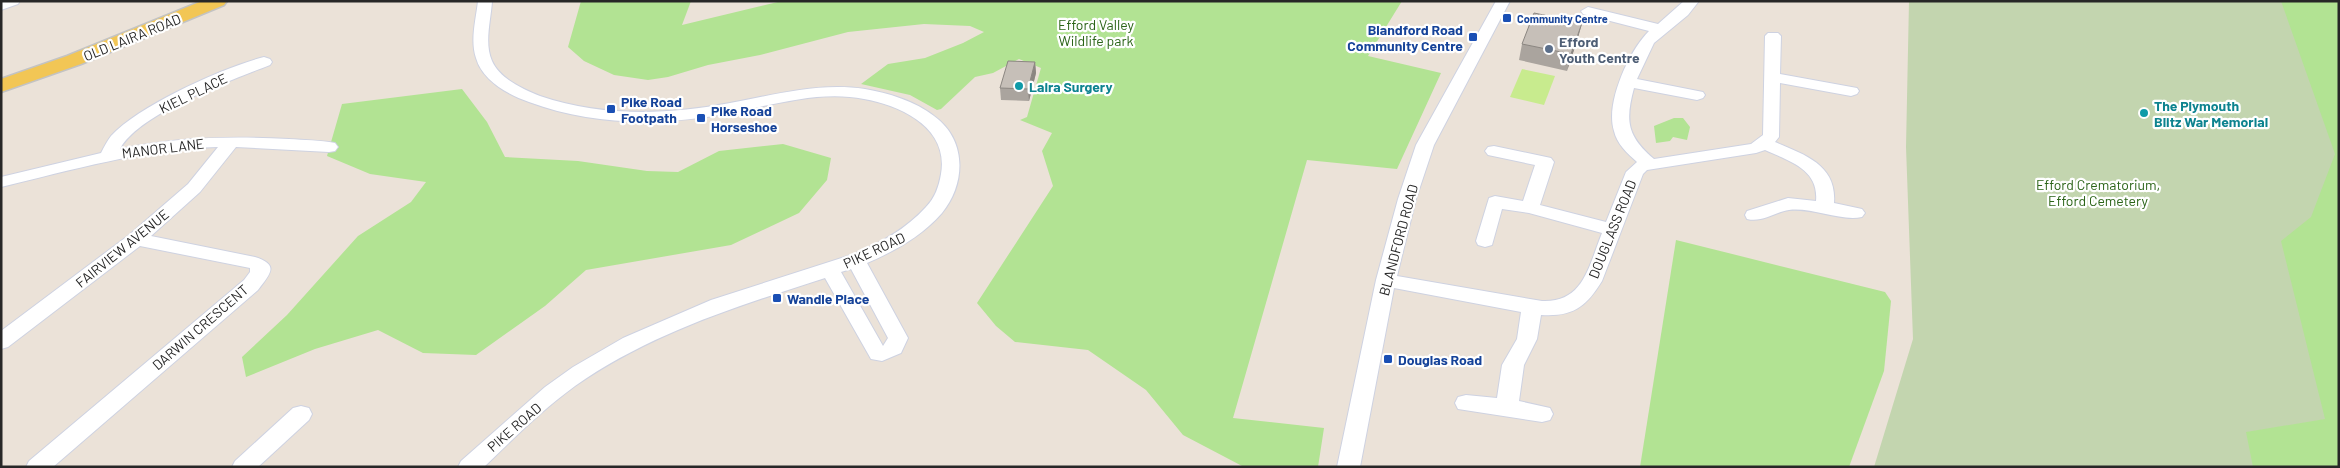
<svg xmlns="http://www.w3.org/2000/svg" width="2340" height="468" font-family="Barlow,sans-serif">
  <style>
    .green { fill: #b2e393 }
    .cemetery { fill: #c3d5af }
    .pitch { fill: #c8eb8e }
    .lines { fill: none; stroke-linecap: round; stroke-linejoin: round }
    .minor-casing { stroke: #ced2e1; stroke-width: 2 }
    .major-casing { stroke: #c3c3c3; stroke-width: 3 }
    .minor { fill: #fff; fill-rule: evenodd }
    .major { fill: #f2c655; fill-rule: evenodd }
    .wall { fill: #aaa49e }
    .shaded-wall { fill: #8b8681 }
    .building { fill: #c6bfb8; stroke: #8b8681 }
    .transit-dot { fill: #1a4fb4; stroke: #fff; stroke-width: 2 }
    .service-dot { fill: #5c6f8a; stroke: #fff; stroke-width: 2 }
    .culture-dot { fill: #0f9aa8; stroke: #fff; stroke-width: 2 }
    .labels { text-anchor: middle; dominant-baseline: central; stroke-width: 4.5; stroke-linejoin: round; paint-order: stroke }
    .far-transit-label { font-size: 11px; font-weight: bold; fill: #164399; stroke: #fff; text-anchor: start }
    .park-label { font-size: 14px; fill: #2b6418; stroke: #fff }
    .transit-label { font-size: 14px; font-weight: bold; fill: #164399; stroke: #fff; text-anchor: start }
    .street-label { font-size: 14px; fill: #272727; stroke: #fff }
    .service-label { font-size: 14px; font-weight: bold; fill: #4e5e75; stroke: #fff; text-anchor: start }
    .culture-label { font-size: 14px; font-weight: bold; fill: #0d838f; stroke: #fff; text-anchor: start }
  </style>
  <rect width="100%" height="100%" fill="#ebe2d8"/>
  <g class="green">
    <polygon points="581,1 691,1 682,25 782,1 1402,1 1368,56 1441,73 1397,169 1307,160 1233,418 1324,428 1318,467 1244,467 1183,435 1146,390 1088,350 1015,342 996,326 977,303 1053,186 1042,151 1052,133 1020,120 1027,117 1041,68 1019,59 993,73 975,77 941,109 937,110 910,95 861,84 888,64 925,58 963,43 984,32 970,26 924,24 848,32 760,55 708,65 668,77 648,80 614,75 584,61 568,47"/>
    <polygon points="2279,1 2339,1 2339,467 2241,467 2230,421 2276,229"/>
    <polygon points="462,89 487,122 505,157 578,161 647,171 678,172 719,151 783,144 831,158 827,180 799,213 731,245 586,270 545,306 476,355 423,353 378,330 315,349 246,377 242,357 287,315 358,236 411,202 426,182 370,174 327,156 342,104"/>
    <polygon points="1674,118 1683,118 1690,127 1687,140 1673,137 1670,141 1656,143 1654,126"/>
    <polygon points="1676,240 1885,292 1891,301 1884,371 1849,467 1640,467"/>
  </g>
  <polygon class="cemetery" points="1909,1 2281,1 2335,154 2311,217 2281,241 2325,419 2246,432 2253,467 1874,467 1913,339 1906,147"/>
  <polygon class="pitch" points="1522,69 1555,76 1544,105 1510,97"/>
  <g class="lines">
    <g class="minor-casing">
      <g id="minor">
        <polygon points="1,1 20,1 18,4 1,10"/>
        <path d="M478,1h14c-1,19 -8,42 0,60 8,18 31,28 48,35 62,21 127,19 190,7 44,-8 89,-21 135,-14 23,4 50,12 69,27 33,24 32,67 8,97 -20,23 -47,38 -75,50l41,75 -7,15 -19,8 -11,-2 -46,-81c-87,28 -174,55 -250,108 -33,24 -62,53 -91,81h-26l3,-6 84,-74 28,-20 50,-29 88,-38 143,-46c27,-11 52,-25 72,-47 9,-9 13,-21 15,-33 8,-46 -39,-68 -77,-75 -44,-9 -91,6 -134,14 -68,13 -136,13 -201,-11 -21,-7 -47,-22 -53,-44 -6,-18 0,-39 2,-57zM851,269l37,69 -5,8 -42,-74z"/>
        <path d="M1496,1h14l-76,144 -18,54 -19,77 145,25c42,2 47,-36 60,-68l-73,-20 -27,-4 -10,36 -7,2 -7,-2 -2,-4 13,-43 6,-2 28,5 12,-36 -47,-10 -3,-4 3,-4 6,-1 57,12 3,4 -14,43 66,17 20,-50 11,-10c-10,-9 -20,-18 -23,-31 -9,-28 15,-80 35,-100l-66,-17 -2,-3 7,-4 70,17 26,-23h15l-11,14 -34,28 -17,36 66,13 2,3 -2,3 -6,2 -63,-12c-9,33 -7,48 20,71l97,-15 12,-9 2,-99 3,-3h10l3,3 -1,38 77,14 2,3 -2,3 -6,2 -71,-13 -1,54 -4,5c30,13 62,23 59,61l28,6 3,4 -3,4c-20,5 -50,-10 -73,-7 -14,2 -27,13 -42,9l-2,-4 2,-4 41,-13 28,3c3,-32 -27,-40 -51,-51l-9,3 -109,17 -4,4 -41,107c-16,26 -29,36 -61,34l-4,24 -13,26 -5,36 31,7 3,6 -3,6 -8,2 -84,-13 -3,-6 3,-6 8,-2 31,3 5,-33 15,-26 4,-27 -127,-24 -34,179h-23l39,-187 22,-81 18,-54z"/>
        <path d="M264,57l6,2 2,3 -2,3c-38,15 -131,48 -150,84 56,-12 112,-13 169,-10 15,1 31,1 46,4l3,4 -3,4 -6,1 -93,-5 -36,45 -49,44 104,21c25,8 15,17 3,33l-205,177h-27l3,-6 215,-181 6,-8v-4l-110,-22 -132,101 -7,2v-18l128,-96 59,-51 30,-37c-74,2 -146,23 -217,40v-10l100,-24c3,-6 6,-12 10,-17 29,-31 111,-68 153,-79z"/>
        <polygon points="301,406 309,408 312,414 309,420 258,467 232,467 235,461 293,408"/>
      </g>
    </g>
    <g class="major-casing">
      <polygon id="major" points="202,1 227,1 224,5 81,64 1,92 1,79 67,56"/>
    </g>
    <use href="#minor" class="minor"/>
    <use href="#major" class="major"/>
  </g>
  <g class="wall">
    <polygon points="1578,38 1567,71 1519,60 1522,44"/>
    <polygon points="1035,62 1036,73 1029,101 1001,100 1000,88"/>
  </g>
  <g class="shaded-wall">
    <polygon points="1582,23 1578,38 1567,71 1571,54"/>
    <polygon points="1035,62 1036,73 1029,101 1028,89"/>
  </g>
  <g class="building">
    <polygon points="1534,13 1582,23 1571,54 1522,44"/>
    <polygon points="1008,61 1035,62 1028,89 1000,88"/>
  </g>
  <g class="transit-dot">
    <rect x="1502" y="13" width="10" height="10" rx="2.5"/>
    <rect x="1468" y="32" width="10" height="10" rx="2.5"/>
    <rect x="606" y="104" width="10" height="10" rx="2.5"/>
    <rect x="696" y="113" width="10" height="10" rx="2.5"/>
    <rect x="772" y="293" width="10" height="10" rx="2.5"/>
    <rect x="1383" y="354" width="10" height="10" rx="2.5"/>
  </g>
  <circle class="service-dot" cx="1549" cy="49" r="5"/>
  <g class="culture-dot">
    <circle cx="1019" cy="86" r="5"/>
    <circle cx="2144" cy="113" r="5"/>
  </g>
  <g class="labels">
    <g class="far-transit-label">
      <text x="1517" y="18">Community Centre</text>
    </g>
    <g class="park-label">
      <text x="1096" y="24">Efford Valley<tspan x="1096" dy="16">Wildlife park</tspan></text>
      <text x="2098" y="184">Efford Crematorium,<tspan x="2098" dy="16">Efford Cemetery</tspan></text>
    </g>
    <g class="transit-label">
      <text x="1463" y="29" text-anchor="end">Blandford Road<tspan x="1463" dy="16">Community Centre</tspan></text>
      <text x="621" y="101">Pike Road<tspan x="621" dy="16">Footpath</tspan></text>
      <text x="711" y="110">Pike Road<tspan x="711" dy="16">Horseshoe</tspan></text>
      <text x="787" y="298">Wandle Place</text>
      <text x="1398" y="359">Douglas Road</text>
    </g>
    <g class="street-label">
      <text transform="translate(132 37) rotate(-22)">OLD LAIRA ROAD</text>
      <text transform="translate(193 93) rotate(-26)">KIEL PLACE</text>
      <text transform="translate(163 148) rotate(-7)">MANOR LANE</text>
      <text transform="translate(1612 229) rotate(-68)">DOUGLASS ROAD</text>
      <text transform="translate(1398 240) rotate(-75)">BLANDFORD ROAD</text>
      <text transform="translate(122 248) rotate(-39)">FAIRVIEW AVENUE</text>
      <text transform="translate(874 250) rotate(-25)">PIKE ROAD</text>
      <text transform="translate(200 327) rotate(-41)">DARWIN CRESCENT</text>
      <text transform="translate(514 427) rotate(-41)">PIKE ROAD</text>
    </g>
    <g class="service-label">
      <text x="1559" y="41">Efford<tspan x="1559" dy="16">Youth Centre</tspan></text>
    </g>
    <g class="culture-label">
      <text x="1029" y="86">Laira Surgery</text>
      <text x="2154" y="105">The Plymouth<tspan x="2154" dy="16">Blitz War Memorial</tspan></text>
    </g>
  </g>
  <rect width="2340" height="468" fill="none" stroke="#272727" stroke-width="5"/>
</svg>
